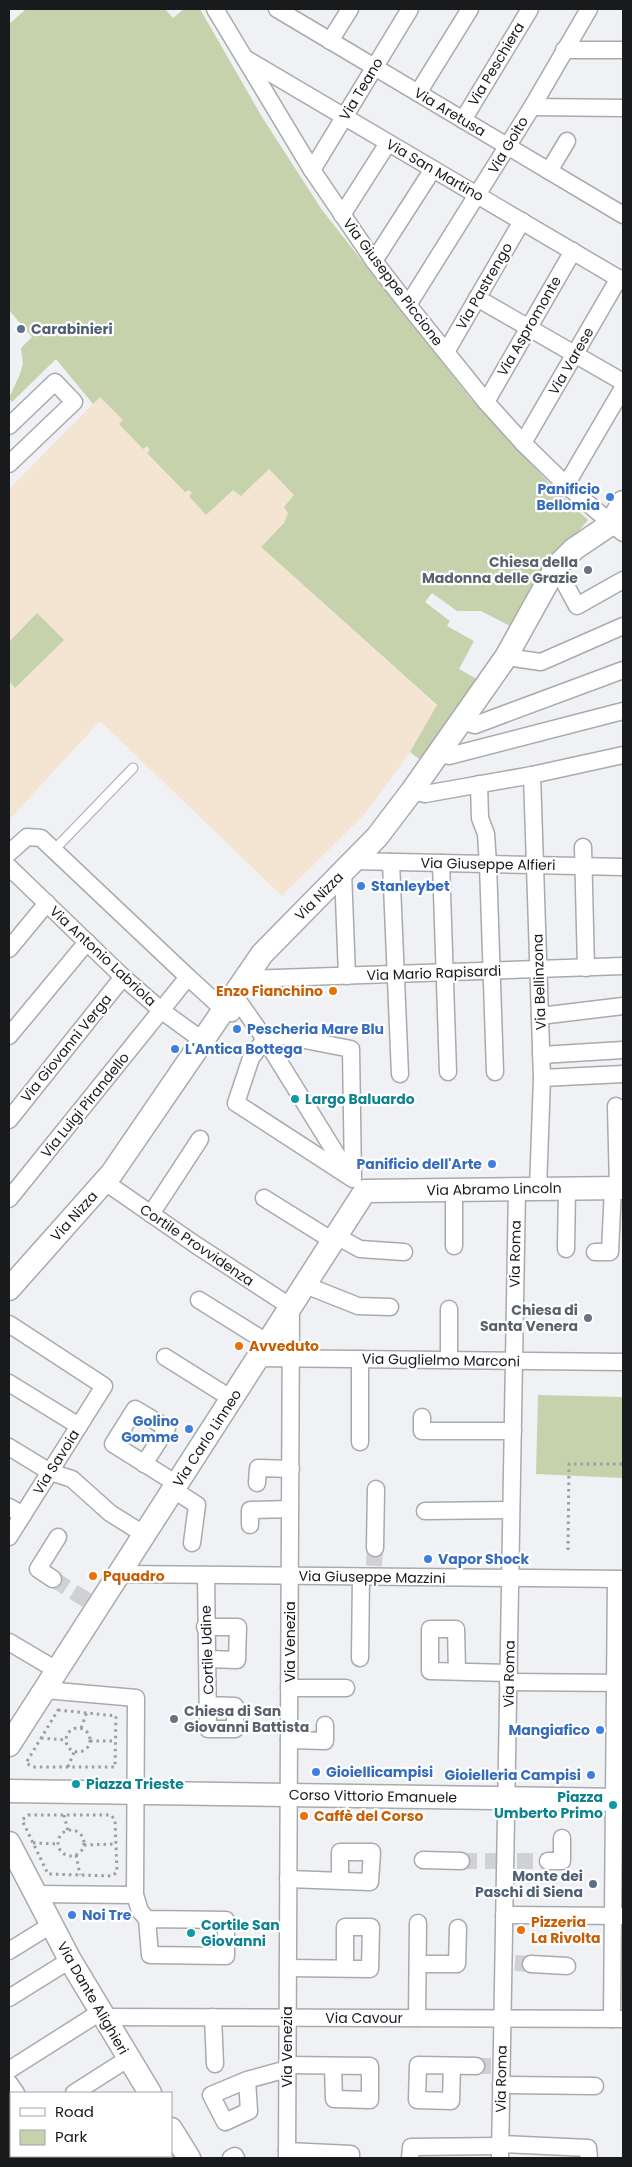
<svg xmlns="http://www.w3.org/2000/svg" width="632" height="2167" font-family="Poppins,sans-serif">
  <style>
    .education { fill: #f3e5d2 }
    .green { fill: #c5d2ac }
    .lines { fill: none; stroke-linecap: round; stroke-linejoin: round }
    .street-tunnel { stroke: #d0d1d4; stroke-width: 16; stroke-dasharray: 16 8; stroke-linecap: butt }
    .lane-casing { stroke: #a9aaad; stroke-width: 11 }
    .street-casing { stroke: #a9aaad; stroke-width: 19 }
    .secondary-casing { stroke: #a9aaad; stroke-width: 25 }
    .path { stroke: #9c9d9f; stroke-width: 3; stroke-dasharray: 2.5 4; stroke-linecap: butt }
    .lane { stroke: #fff; stroke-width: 9 }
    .street { stroke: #fff; stroke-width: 16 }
    .secondary { stroke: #fff; stroke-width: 22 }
    .service-dot { fill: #5c6f8a; stroke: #fff; stroke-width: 2 }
    .shop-dot { fill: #3f7fe0; stroke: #fff; stroke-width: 2 }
    .worship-dot { fill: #6b7280; stroke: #fff; stroke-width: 2 }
    .food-dot { fill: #e8710a; stroke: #fff; stroke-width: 2 }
    .culture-dot { fill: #0f9aa8; stroke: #fff; stroke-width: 2 }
    .labels { text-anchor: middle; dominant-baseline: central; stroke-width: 4.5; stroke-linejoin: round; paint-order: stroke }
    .street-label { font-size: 14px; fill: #191a1b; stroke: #fff }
    .service-label { font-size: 14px; font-weight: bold; fill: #4e5e75; stroke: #fff; text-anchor: start }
    .shop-label { font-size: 14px; font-weight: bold; fill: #366cbe; stroke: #fff; text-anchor: start }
    .worship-label { font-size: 14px; font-weight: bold; fill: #5b616d; stroke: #fff; text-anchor: end }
    .food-label { font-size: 14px; font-weight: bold; fill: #c56008; stroke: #fff; text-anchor: start }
    .culture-label { font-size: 14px; font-weight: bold; fill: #0d838f; stroke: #fff; text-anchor: start }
  </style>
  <rect width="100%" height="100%" fill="#f0f1f5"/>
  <polygon class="education" points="151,345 294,495 284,507 288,513 284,523 261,547 437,706 410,752 366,813 282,896 100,721 9,820 9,489"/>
  <g class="green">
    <polygon points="26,9 165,9 173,18 184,9 200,9 262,117 322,210 470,398 550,484 588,520 561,552 516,629 481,611 457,611 432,593 425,602 450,621 447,626 474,641 459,669 482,682 423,762 410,752 437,705 261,547 284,523 288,513 284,507 294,495 269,469 241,496 233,490 206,515 189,496 192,493 189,490 185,492 147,453 150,450 147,446 143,449 119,424 123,420 100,397 93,404 56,359 12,402 9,398 20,374 23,363 21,348 32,337 9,310 9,24"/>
    <polygon points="37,613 64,640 15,688 9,681 9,642"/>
    <polygon points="538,1395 623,1397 623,1478 536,1474"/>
  </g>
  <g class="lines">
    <g class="street-tunnel">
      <polyline points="374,1566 375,1548"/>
      <polyline points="53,1579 88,1601"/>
      <polyline points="461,1861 496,1861"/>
      <polyline points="517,1861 548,1861"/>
      <polyline points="515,1963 531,1964"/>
      <polyline points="476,2066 491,2066"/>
    </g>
    <g class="lane-casing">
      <polyline id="lane" points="54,850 133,768"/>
    </g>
    <g class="street-casing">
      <g id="street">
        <polyline points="215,9 312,170 374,261 408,305 486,402 523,443 566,485 623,533"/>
        <polyline points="277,9 623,215"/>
        <polyline points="330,41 350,9"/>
        <polyline points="564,50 623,50"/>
        <polyline points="248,60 623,281"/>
        <polyline points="418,93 470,9"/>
        <polyline points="532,107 623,108"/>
        <polyline points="463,120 530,9"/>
        <polyline points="312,170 410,9"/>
        <polyline points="549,171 567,141"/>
        <polyline points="342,215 388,143"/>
        <polyline points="374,261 433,169"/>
        <polyline points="477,298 623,382"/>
        <polyline points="408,305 532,107 589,9"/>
        <polyline points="446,352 522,221"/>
        <polyline points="486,402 573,251"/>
        <polyline points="9,426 55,382 74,402 9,464"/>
        <polyline points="523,443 619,278"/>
        <polyline points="566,485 623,388"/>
        <polyline points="556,567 577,606 623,580"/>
        <polyline points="506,657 541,662 623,626"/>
        <polyline points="463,722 475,725 623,670"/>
        <polyline points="439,754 449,756 623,711"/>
        <polyline points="532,775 542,1078 538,1189"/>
        <polyline points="479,784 480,818 486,834 488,864 495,1072"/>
        <polyline points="412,791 425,794 532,775 623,755"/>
        <polyline points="583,847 586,968"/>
        <polyline points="9,853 27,837 41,838 188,977 9,1199"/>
        <polyline points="353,861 623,867"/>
        <polyline points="391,862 400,1074"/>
        <polyline points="441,863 448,1072"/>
        <polyline points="9,867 123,977 162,1011 202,1040"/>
        <polyline points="343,872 347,976"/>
        <polyline points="9,949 47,903"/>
        <polyline points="188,977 224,1010 232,1013"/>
        <polyline points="246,979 623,966"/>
        <polyline points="234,995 265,1039 348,1173"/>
        <polyline points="540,1016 623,1006"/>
        <polyline points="9,1036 87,942"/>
        <polygon points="284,1036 351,1049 353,1179 236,1103 251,1058 265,1039"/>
        <polyline points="541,1055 623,1050"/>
        <polyline points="542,1078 623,1074"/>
        <polyline points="616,1106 618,1188"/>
        <polyline points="9,1120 123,977"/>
        <polyline points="105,1182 196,1245 291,1307 287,2158"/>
        <polyline points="264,1198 333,1241"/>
        <polyline points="151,1214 200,1139"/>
        <polyline points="336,1236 360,1249 404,1252"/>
        <polyline points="454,1246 454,1190"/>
        <polyline points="566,1249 567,1189"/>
        <polyline points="595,1252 610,1252 613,1188"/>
        <polyline points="305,1285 358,1306 390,1307"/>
        <polyline points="199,1300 268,1343"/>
        <polyline points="449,1309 449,1360"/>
        <polyline points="9,1324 104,1386 9,1537"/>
        <polyline points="165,1357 232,1399"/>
        <polyline points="258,1358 623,1362"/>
        <polyline points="360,1359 360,1442"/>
        <polyline points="9,1383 79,1426"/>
        <polyline points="422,1417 422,1431 513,1431"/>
        <polyline points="9,1447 50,1472 72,1479 110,1513 145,1535"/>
        <polyline points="144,1464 167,1428 135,1409 113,1444 177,1484"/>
        <polyline points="257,1483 258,1468 291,1469"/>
        <polyline points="174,1490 197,1505 192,1543"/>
        <polyline points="9,1507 23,1515"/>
        <polyline points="425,1511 511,1510"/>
        <polyline points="250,1525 250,1510 290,1509"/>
        <polyline points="375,1548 376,1489"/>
        <polyline points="120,1574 623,1579"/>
        <polyline points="206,1575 208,1729 235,1729 235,1706 208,1705"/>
        <polyline points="53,1579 38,1569 58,1537"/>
        <polyline points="205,1627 238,1627 237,1660 208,1659"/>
        <polyline points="9,1642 58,1671"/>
        <polyline points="360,1658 361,1577"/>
        <polyline points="457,1671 456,1629 430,1629 430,1671 509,1673"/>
        <polyline points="508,1682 623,1683"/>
        <polyline points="289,1688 346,1688"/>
        <polyline points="45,1690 136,1698 135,1895 140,1911 147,1919 226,1920 226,1956 150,1955 147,1919"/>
        <polyline points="289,1740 325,1741 325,1725"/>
        <polyline points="423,1860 461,1861"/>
        <polyline points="548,1861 562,1861 562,1838"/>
        <polyline points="288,1879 370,1882 372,1852 340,1852 340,1881"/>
        <polyline points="35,1894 135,1895"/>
        <polyline points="504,1915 622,1916"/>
        <polyline points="9,1951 51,1925"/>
        <polyline points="418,1964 457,1964 458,1928"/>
        <polyline points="531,1964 567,1966"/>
        <polyline points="288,1968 370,1969 371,1927 345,1927 345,1968"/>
        <polyline points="9,1998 70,1960"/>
        <polyline points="105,2017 623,2019"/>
        <polyline points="213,2017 215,2064"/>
        <polyline points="417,2018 418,1923"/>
        <polyline points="612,2019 616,1579"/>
        <polyline points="287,2065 370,2066 370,2100 334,2099 333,2066"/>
        <polyline points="452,2066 451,2101 417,2100 418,2065 476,2066"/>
        <polyline points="9,2070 102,2011"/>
        <polyline points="247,2080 249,2111 225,2122 211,2095 247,2080 287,2069"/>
        <polyline points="9,2083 16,2093"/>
        <polyline points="501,2085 595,2086"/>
        <polyline points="74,2093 129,2058"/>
        <polyline points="500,2144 588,2148 589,2158"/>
        <polyline points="11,2146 11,2154"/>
        <polyline points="287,2151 351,2154 351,2158"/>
        <polyline points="34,2158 39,2156"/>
        <polyline points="231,2158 235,2156 236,2158"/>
        <polyline points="410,2158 411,2147 500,2146"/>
        <polyline points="500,2158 517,1189"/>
      </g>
    </g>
    <g class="secondary-casing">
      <g id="secondary">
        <polyline points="9,1289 112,1173 262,954 377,837 412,791 506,657 556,567 574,549 611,524 623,502"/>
        <polyline points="9,1745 365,1191 623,1188"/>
        <polyline points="9,1791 623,1800"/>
        <polyline points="9,1843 70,1960 150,2093"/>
        <polyline points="171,2129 189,2158"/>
      </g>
    </g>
    <g class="path">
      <polyline points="568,1550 569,1464 623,1464"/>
      <polygon points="58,1710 116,1716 115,1767 33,1767 26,1763"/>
      <circle cx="78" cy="1740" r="12"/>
      <polyline points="81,1728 87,1712"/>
      <polyline points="41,1738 65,1740"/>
      <polyline points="90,1741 116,1741"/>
      <polyline points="68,1767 74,1752"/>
      <polygon points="28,1815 111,1815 115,1820 117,1872 112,1876 48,1874 22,1820"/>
      <polyline points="64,1815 68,1831"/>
      <circle cx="71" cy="1843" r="13"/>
      <polyline points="33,1843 59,1844"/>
      <polyline points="84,1845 116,1844"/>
      <polyline points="76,1855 80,1875"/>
    </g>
    <use href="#lane" class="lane"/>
    <use href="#street" class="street"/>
    <use href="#secondary" class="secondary"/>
  </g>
  <g class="service-dot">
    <circle cx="21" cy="329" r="5"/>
    <circle cx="593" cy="1884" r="5"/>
  </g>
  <g class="shop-dot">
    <circle cx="610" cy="497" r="5"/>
    <circle cx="361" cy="886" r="5"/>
    <circle cx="237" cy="1029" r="5"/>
    <circle cx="175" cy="1049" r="5"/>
    <circle cx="492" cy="1164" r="5"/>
    <circle cx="189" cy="1429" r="5"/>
    <circle cx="428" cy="1559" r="5"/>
    <circle cx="600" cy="1730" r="5"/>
    <circle cx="316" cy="1772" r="5"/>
    <circle cx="591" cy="1775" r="5"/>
    <circle cx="72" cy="1915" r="5"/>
  </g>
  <g class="worship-dot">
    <circle cx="588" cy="570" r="5"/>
    <circle cx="588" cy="1318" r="5"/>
    <circle cx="174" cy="1719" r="5"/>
  </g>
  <g class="food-dot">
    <circle cx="333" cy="991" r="5"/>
    <circle cx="239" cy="1346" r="5"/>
    <circle cx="93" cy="1576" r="5"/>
    <circle cx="304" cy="1816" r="5"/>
    <circle cx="521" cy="1930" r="5"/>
  </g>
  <g class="culture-dot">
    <circle cx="295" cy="1099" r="5"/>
    <circle cx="76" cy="1784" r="5"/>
    <circle cx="613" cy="1805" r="5"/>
    <circle cx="191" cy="1933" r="5"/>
  </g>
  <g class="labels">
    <g class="street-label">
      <text transform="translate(496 64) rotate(-59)">Via Peschiera</text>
      <text transform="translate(361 89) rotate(-59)">Via Teano</text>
      <text transform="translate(450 112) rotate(31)">Via Aretusa</text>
      <text transform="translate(508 145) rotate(-59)">Via Goito</text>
      <text transform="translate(435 170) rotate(30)">Via San Martino</text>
      <text transform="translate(393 282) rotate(53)">Via Giuseppe Piccione</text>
      <text transform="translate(484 286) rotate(-60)">Via Pastrengo</text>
      <text transform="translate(529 326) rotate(-60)">Via Aspromonte</text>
      <text transform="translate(571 361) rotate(-60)">Via Varese</text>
      <text transform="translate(488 864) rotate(1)">Via Giuseppe Alfieri</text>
      <text transform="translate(319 896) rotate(-45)">Via Nizza</text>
      <text transform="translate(103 956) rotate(43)">Via Antonio Labriola</text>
      <text transform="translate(434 973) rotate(-2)">Via Mario Rapisardi</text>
      <text transform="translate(539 982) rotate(-92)">Via Bellinzona</text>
      <text transform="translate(66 1048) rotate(-51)">Via Giovanni Verga</text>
      <text transform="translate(85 1105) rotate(-51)">Via Luigi Pirandello</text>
      <text transform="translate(494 1189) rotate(-1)">Via Abramo Lincoln</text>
      <text transform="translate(74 1216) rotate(-48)">Via Nizza</text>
      <text transform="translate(197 1245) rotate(34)">Cortile Provvidenza</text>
      <text transform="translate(515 1254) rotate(-89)">Via Roma</text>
      <text transform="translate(441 1360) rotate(1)">Via Guglielmo Marconi</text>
      <text transform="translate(207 1438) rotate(-57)">Via Carlo Linneo</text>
      <text transform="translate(56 1462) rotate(-58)">Via Savoia</text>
      <text transform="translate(372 1577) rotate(1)">Via Giuseppe Mazzini</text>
      <text transform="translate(290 1642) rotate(-90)">Via Venezia</text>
      <text transform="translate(207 1650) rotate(-92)">Cortile Udine</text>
      <text transform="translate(509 1674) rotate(-89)">Via Roma</text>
      <text transform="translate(373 1796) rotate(1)">Corso Vittorio Emanuele</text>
      <text transform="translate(93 1998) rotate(60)">Via Dante Alighieri</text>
      <text x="364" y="2018">Via Cavour</text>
      <text transform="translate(287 2047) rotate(-90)">Via Venezia</text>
      <text transform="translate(501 2079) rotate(-89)">Via Roma</text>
    </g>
    <g class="service-label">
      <text x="31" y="329">Carabinieri</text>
      <text x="583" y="1876" text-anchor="end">Monte dei<tspan x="583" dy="16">Paschi di Siena</tspan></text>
    </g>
    <g class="shop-label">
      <text x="600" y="489" text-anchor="end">Panificio<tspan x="600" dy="16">Bellomia</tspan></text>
      <text x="371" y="886">Stanleybet</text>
      <text x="247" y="1029">Pescheria Mare Blu</text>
      <text x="185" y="1049">L'Antica Bottega</text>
      <text x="482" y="1164" text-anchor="end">Panificio dell'Arte</text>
      <text x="179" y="1421" text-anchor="end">Golino<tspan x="179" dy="16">Gomme</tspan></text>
      <text x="438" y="1559">Vapor Shock</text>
      <text x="590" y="1730" text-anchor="end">Mangiafico</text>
      <text x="326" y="1772">Gioiellicampisi</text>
      <text x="581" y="1775" text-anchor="end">Gioielleria Campisi</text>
      <text x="82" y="1915">Noi Tre</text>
    </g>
    <g class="worship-label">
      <text x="578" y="562">Chiesa della<tspan x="578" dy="16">Madonna delle Grazie</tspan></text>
      <text x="578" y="1310">Chiesa di<tspan x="578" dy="16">Santa Venera</tspan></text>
      <text x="184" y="1711" text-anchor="start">Chiesa di San<tspan x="184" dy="16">Giovanni Battista</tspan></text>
    </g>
    <g class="food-label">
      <text x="323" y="991" text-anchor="end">Enzo Fianchino</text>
      <text x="249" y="1346">Avveduto</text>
      <text x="103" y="1576">Pquadro</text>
      <text x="314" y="1816">Caffè del Corso</text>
      <text x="531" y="1922">Pizzeria<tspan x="531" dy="16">La Rivolta</tspan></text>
    </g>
    <g class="culture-label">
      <text x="305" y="1099">Largo Baluardo</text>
      <text x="86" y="1784">Piazza Trieste</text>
      <text x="603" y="1797" text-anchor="end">Piazza<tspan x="603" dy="16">Umberto Primo</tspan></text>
      <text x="201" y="1925">Cortile San<tspan x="201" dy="16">Giovanni</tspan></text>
    </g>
  </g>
  <rect width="632" height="2167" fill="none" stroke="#191a1b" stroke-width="20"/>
  <rect x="10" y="2092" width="162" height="65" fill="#ffffff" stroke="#a3a3a4"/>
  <rect x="20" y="2108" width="25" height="8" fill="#ffffff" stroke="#a3a3a4"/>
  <text x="55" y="2117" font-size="15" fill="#191a1b">Road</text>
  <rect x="20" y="2130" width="25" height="15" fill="#c5d2ac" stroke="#a3a3a4"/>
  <text x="55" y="2142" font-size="15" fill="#191a1b">Park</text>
</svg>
